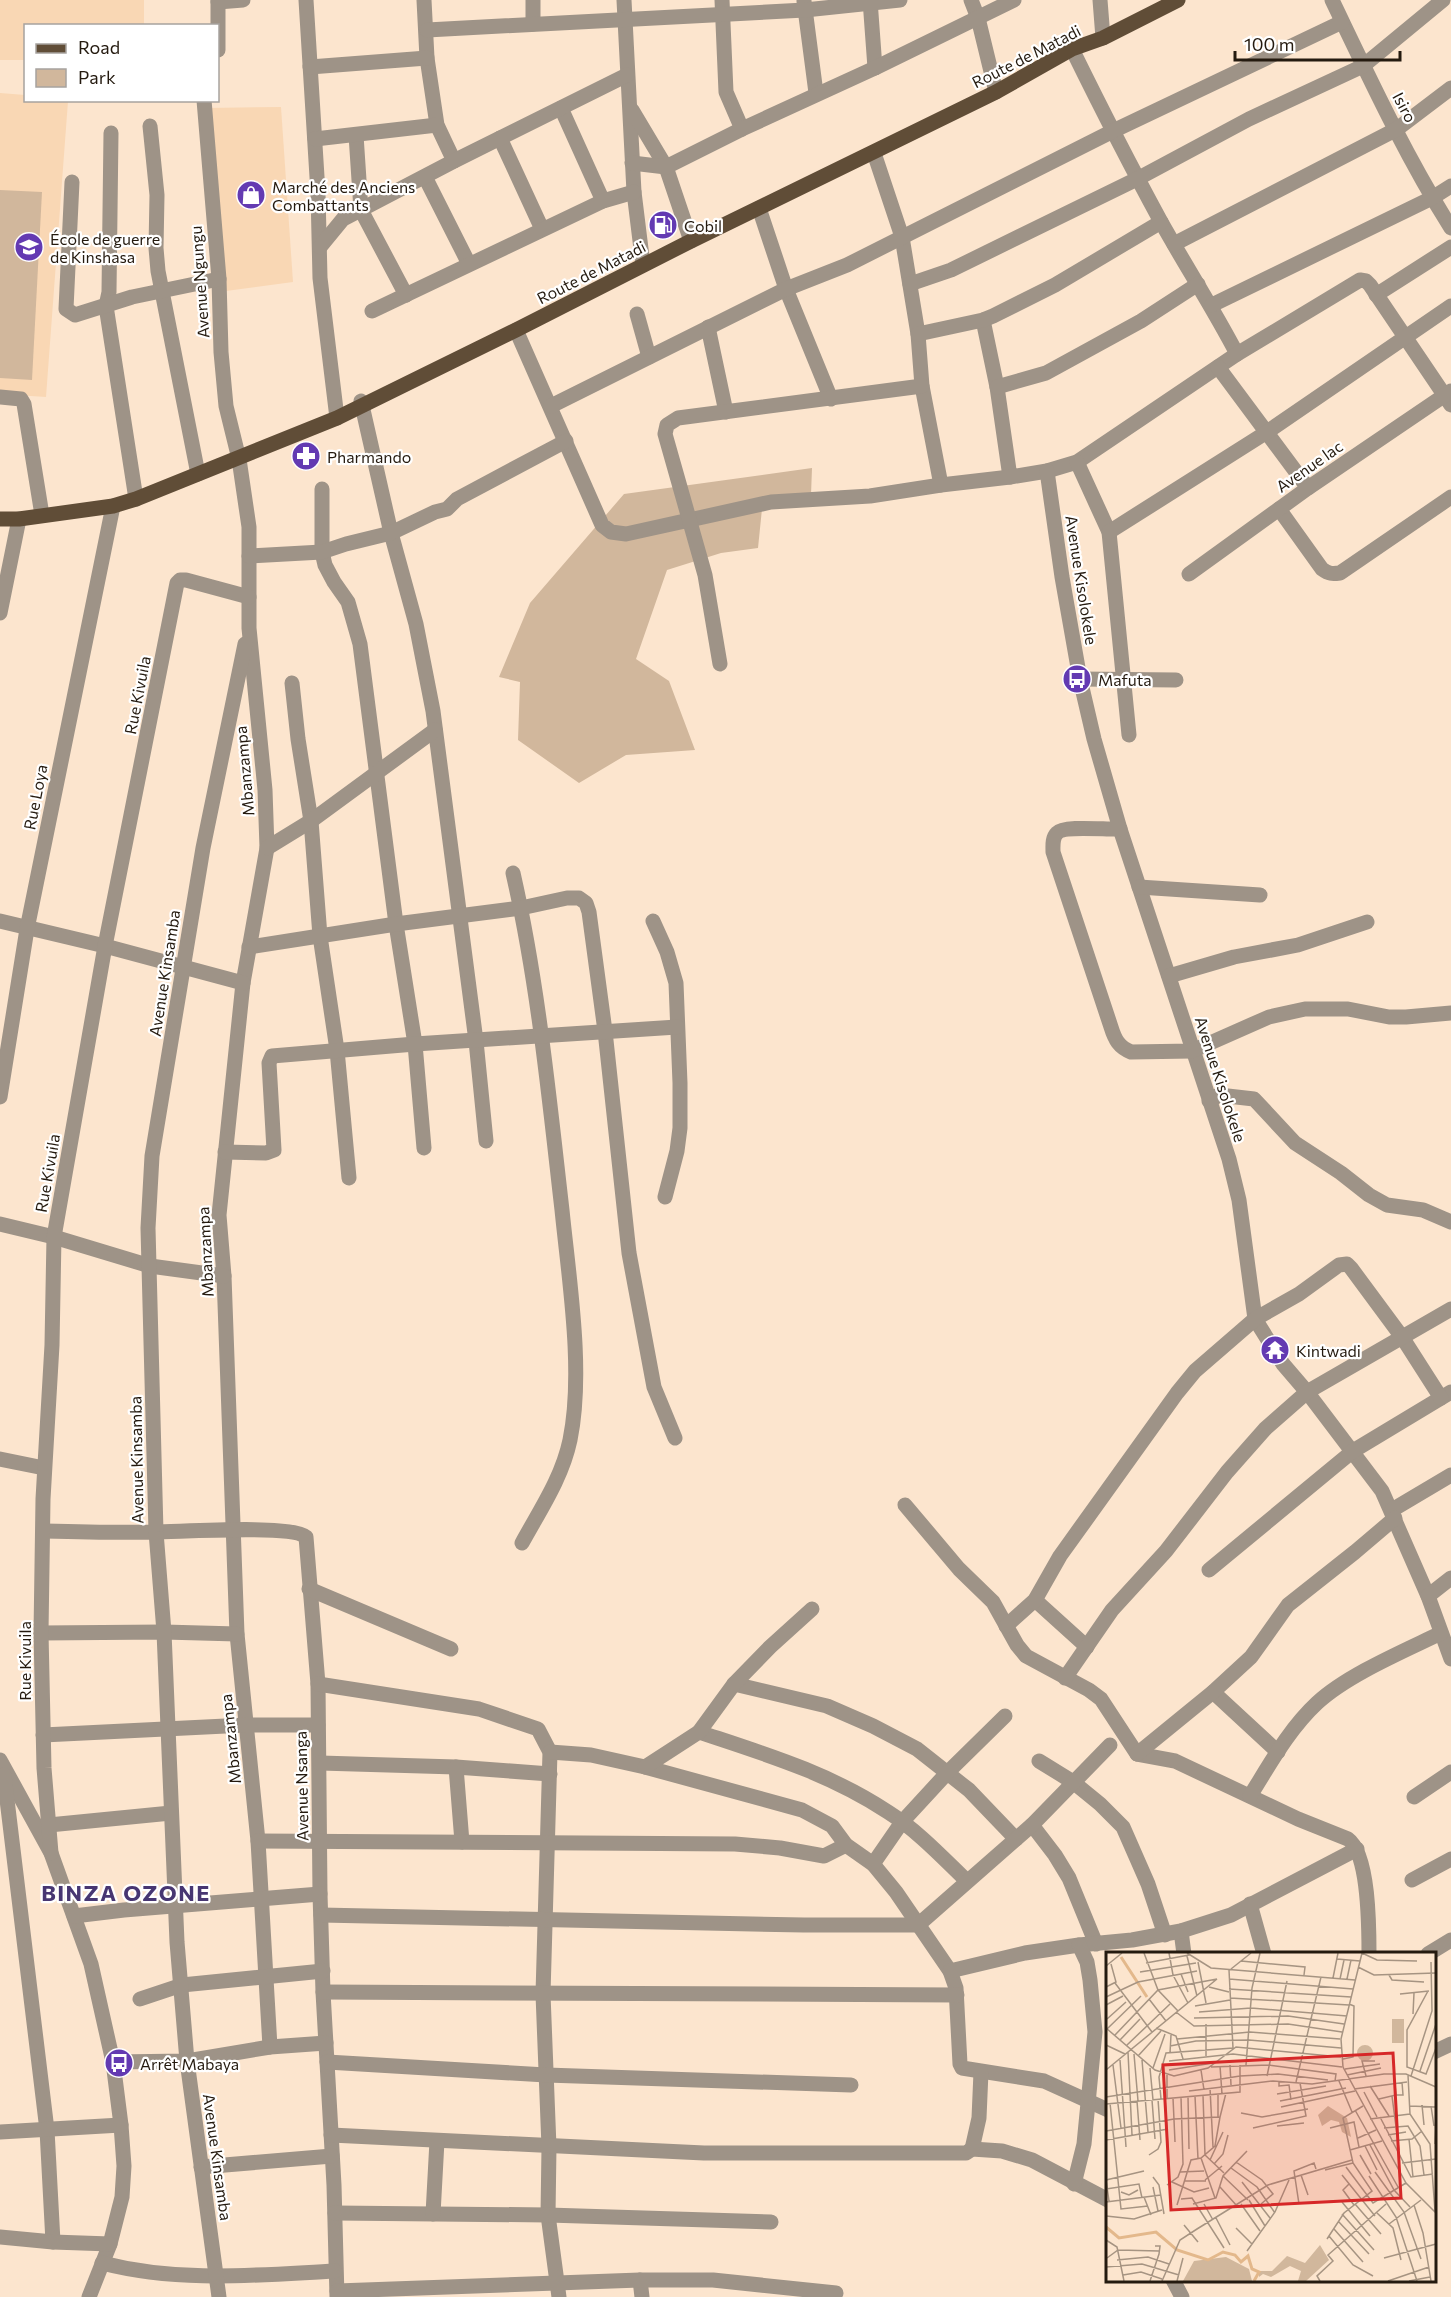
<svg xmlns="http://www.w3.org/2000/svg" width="1451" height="2297" font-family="Commissioner,sans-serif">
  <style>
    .built { fill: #f9d7b4 }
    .green { fill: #d1b79c }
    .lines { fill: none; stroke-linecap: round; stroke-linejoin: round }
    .minor { stroke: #9e9387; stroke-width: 15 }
    .major { stroke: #604d37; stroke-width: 15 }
    .labels { text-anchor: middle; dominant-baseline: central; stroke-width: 4.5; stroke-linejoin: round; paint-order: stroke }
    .street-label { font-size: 16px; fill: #241a0f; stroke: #fff }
    .poi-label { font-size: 16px; fill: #241a0f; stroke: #fff; text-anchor: start }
    .district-label { font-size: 22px; font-weight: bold; letter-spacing: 1.5px; fill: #473672; stroke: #fff }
    .inset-river { fill: none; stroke: #e3b88b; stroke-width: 3 }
    .inset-road { fill: none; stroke: #a69482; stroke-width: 1.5 }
    .view { fill: #d62828; fill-opacity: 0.15; stroke: #d62828; stroke-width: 3 }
    .inset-edge { fill: none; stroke: #241a0f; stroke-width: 3 }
  </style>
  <rect width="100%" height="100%" fill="#fce5ce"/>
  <g class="built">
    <polygon points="0,0 144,0 144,25 26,26 25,60 0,60"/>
    <polygon points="0,93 25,95 26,100 68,101 46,397 0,394"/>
    <polygon points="281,107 293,282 226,291 206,108"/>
  </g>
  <g class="green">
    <polygon points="0,190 42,192 32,380 0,378"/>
    <polygon points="812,468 811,495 763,499 758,548 721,553 667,570 636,659 669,681 695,750 626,755 579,783 518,740 520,682 499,677 530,603 624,494"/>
  </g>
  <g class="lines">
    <g class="minor">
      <polyline points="306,0 318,193 320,278 337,418"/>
      <polyline points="424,0 427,58 437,125 454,161"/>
      <polyline points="624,0 634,192 643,265"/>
      <polyline points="722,0 726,92 742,129"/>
      <polyline points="870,0 875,68"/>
      <polyline points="971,0 978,18 996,92"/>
      <polyline points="1100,0 1103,38"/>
      <path d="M1332,0c37,77 73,155 119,228"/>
      <polyline points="804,1 816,93"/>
      <polyline points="218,2 243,0"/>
      <polyline points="533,24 533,0"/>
      <polyline points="427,30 805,10 900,0"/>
      <path d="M1072,49c28,57 57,114 88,171 25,45 53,88 77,134"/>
      <polyline points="218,50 218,0"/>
      <polyline points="310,67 427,58"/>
      <polyline points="204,100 219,279 221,352 226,406 239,459 249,527 249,628 265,790 267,848 243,983 219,1215 224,1276 237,1634 258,1841 270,2047"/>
      <polyline points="561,108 603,201"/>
      <polyline points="632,110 666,167 691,241"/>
      <polyline points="150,126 157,195 156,248 158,271 198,474"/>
      <polyline points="111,133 109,292 106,306 136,499"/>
      <polyline points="356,135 361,210 406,295"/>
      <polyline points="500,138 542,229"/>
      <polyline points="315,139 437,125"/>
      <polyline points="874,153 902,237 918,334 922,386 941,485"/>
      <polyline points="632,163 666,167 742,129 875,68 1014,0"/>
      <polyline points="425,177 469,264"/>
      <polyline points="72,182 66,309 75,315 132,297 219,279"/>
      <polyline points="759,208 786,289 831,399"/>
      <polyline points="1174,244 1397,129 1451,88"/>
      <polyline points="320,247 343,219 454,161 627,75"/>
      <polyline points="910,284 951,270 1137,179 1249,119 1363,66 1443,0"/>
      <polyline points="1376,295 1451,247"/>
      <polyline points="1212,305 1432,198 1451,186"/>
      <polyline points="372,311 603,201 634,192"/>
      <polyline points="637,314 649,357"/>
      <polyline points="983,320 997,387 1010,477"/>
      <polyline points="708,327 726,412"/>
      <polyline points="516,330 602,525 611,532 626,534 771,502 870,496 941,485 1010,477 1047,471 1077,462 1237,354 1360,280 1366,281 1370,285 1451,405"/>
      <polyline points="918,334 983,320 993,316 1055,285 1161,222"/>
      <polyline points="1218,367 1308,488"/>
      <polyline points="997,387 1046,373 1141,321 1198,284"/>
      <polyline points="0,397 21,399 24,404 42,515"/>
      <polyline points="361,401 391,533 416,624 433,711 476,1041 486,1141"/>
      <polyline points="551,406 786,289 847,265 1113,131 1342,22"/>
      <polyline points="1077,462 1109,532 1129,735"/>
      <polyline points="1047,471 1062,577 1080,679 1094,739 1120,829 1229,1159 1239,1200 1255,1319 1283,1364 1307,1392 1382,1491 1428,1596 1451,1659"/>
      <polyline points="322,489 322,552 325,565 334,582 348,602 360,644 396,924 415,1044 424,1148"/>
      <path d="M1279,509l43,60c7,5 10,5 18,4l111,-76"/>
      <polyline points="1109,532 1267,432 1451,306"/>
      <polyline points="249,556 322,552 346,544 391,533 435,512 447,509 457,499 566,441"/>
      <polyline points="1189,574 1308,488 1451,391"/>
      <polyline points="0,613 19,519"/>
      <polyline points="720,664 705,575 665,434 667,425 678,418 922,386"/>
      <polyline points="1080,679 1176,680"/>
      <polyline points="292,683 298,739 311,821 320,936 337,1050 349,1178"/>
      <path d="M1120,829c-12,1 -56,-4 -63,4 -5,5 -4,13 -4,19l58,175c4,13 8,20 20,25l61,-1 77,-34 36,-8h43l41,8h17l45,-4"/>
      <polyline points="267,848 311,821 435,730"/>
      <path d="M513,873c25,110 36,224 49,337 7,70 22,162 8,230 -8,38 -30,70 -48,103"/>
      <polyline points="1139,887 1260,895"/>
      <polyline points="0,921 105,946 243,983"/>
      <polyline points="653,921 667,952 676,983 680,1083 680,1128 677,1151 665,1197"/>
      <polyline points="249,947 396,924 521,908 567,898 579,898 586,903 589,912 605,1031 629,1253 654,1387 675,1438"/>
      <polyline points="1169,976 1234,957 1298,945 1367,922"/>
      <polyline points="0,1097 27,929 113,506"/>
      <polyline points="1209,1101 1219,1095 1254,1099 1295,1143 1341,1173 1369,1195 1387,1205 1423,1210 1451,1222"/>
      <polyline points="225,1152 266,1153 274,1150 269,1063 272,1056 415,1044 677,1027"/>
      <polyline points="0,1224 54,1237 150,1266 224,1276"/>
      <polyline points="0,1459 44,1468"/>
      <path d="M905,1505l54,64 34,33 24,43 9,11 63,34 12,9 36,55 38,7 123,58 50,20c21,15 21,89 21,115"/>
      <polyline points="1392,1510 1451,1475"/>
      <path d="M44,1531c37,1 74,2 111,1 24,0 137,-8 151,5l12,147 2,210 3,98 11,193 3,112"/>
      <polyline points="1209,1570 1353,1451 1451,1392"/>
      <polyline points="309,1589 451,1649"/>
      <polyline points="1428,1596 1451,1578"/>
      <polyline points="1035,1600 1087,1647"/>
      <polyline points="1006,1626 1035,1600 1060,1556 1177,1393 1195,1371 1255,1319 1299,1294 1339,1265 1347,1264 1351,1268 1402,1337 1441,1398"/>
      <polyline points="41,1633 164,1632 237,1634"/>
      <polyline points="1065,1678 1112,1610 1166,1551 1227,1472 1265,1429 1307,1392 1451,1309"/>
      <polyline points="318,1684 479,1709 538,1729 550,1752 543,1994 549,2147 548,2215 559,2297"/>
      <polyline points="734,1684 827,1706 873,1726 917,1749 969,1790 1016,1839"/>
      <polyline points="1213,1692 1278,1752"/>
      <path d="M699,1732c66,22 130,41 189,80 30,19 54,45 79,69"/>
      <polyline points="43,1735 246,1725 318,1725"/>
      <polyline points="550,1752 591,1755 645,1767 802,1810 832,1826 846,1845 873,1864 896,1892 950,1971 956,1988 960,2064 962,2068 1044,2081 1108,2110"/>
      <polyline points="1137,1754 1213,1692 1251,1657 1288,1605 1355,1552 1395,1518"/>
      <polyline points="0,1760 51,1853 91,1964 113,2062 121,2125 124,2166 122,2197 110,2244 89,2297"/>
      <polyline points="1039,1761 1073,1782 1100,1804 1123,1827 1148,1884 1165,1935"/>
      <polyline points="320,1763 456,1767 550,1774"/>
      <polyline points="456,1767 462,1842"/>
      <polyline points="645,1767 699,1732 734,1684 770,1647 812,1609"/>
      <polyline points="4,1775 47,2130 53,2242"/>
      <path d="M1250,1796c20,-32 39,-67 67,-93 30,-28 87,-52 124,-70"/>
      <polyline points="1414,1797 1451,1772"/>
      <polyline points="49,1825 171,1813"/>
      <polyline points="1032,1825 1055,1855 1069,1878 1096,1944"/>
      <polyline points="258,1841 735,1844 780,1848 824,1856 846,1845"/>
      <polyline points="51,1853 44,1768 41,1633 43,1499 52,1345 54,1237 105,946 177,583 180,580 186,580 249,597"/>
      <polyline points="873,1864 902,1822 948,1772 1005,1716"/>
      <polyline points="1412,1880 1451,1859"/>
      <polyline points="1250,1904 1264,1954"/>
      <polyline points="321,1915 804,1925 918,1925 1032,1825 1110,1745"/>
      <polyline points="74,1916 124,1910 320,1894"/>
      <polyline points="1181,1931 1184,1954"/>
      <polyline points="1428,1954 1451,1940"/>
      <polyline points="950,1971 1025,1953 1079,1945 1132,1940 1181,1931 1231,1915 1357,1849"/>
      <polyline points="323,1992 957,1995"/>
      <polyline points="140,1999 182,1985 323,1971"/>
      <polyline points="1434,2052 1451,2044"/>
      <polyline points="113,2062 187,2061 270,2047 326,2043"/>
      <polyline points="327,2062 546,2075 851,2085"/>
      <polyline points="0,2132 121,2125"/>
      <polyline points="331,2135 704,2153 966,2153 972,2149 1002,2151 1032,2160 1108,2200"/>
      <polyline points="972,2149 979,2118 981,2072"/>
      <polyline points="201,2167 332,2156"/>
      <polyline points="1074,2184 1084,2144 1095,2032 1090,1980 1087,1962 1079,1945"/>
      <polyline points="335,2213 548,2215 771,2222"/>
      <polyline points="433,2214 437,2141"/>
      <polyline points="0,2237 53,2242 110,2244"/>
      <path d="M102,2263c78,20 154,12 233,8"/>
      <polyline points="640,2280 642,2297"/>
      <polyline points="1173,2280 1182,2297"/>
      <polyline points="337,2291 640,2280 713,2280 836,2293"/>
      <polyline points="219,2297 187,2061 177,1942 164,1632 156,1532 148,1228 152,1156 203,848 245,644"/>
    </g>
    <polyline class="major" points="0,519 19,519 113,506 136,499 337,418 516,330 691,241 996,92 1072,49 1103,38 1178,0"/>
  </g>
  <defs>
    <g id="shop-disc" transform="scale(1.5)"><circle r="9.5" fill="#633ab2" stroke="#fff"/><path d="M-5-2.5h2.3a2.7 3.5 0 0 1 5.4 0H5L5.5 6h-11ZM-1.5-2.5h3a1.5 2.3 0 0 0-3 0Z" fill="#fff"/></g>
    <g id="fuel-disc" transform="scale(1.5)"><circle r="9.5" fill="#633ab2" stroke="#fff"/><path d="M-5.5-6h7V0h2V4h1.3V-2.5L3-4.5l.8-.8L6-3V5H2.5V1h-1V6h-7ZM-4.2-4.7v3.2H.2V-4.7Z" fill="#fff"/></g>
    <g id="university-disc" transform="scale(1.5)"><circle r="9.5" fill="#633ab2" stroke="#fff"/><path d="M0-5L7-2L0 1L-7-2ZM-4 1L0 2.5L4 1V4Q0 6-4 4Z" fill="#fff"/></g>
    <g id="pharmacy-disc" transform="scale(1.5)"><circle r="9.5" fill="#633ab2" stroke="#fff"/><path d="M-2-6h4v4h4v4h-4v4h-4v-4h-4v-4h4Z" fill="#fff"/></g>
    <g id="bus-disc" transform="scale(1.5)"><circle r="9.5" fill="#633ab2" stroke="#fff"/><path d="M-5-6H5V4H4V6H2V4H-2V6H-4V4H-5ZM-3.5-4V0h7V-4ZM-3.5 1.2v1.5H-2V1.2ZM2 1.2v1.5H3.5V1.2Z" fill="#fff"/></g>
    <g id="temple-disc" transform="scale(1.5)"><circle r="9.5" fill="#633ab2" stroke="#fff"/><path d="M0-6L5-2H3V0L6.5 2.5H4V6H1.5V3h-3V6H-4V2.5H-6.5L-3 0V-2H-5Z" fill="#fff"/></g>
  </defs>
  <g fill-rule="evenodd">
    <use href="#shop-disc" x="251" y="195"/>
    <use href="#fuel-disc" x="663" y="225"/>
    <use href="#university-disc" x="29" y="247"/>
    <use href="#pharmacy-disc" x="306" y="456"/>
    <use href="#bus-disc" x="1077" y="679"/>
    <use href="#temple-disc" x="1275" y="1350"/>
    <use href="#bus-disc" x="119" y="2063"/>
  </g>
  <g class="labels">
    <g class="street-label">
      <text transform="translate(1026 56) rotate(-27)">Route de Matadi</text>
      <text transform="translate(1405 107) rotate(62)">Isiro</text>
      <text transform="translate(591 272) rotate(-27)">Route de Matadi</text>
      <text transform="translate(199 282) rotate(-94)">Avenue Ngungu</text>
      <text transform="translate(1309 466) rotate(-35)">Avenue lac</text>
      <text transform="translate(1082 580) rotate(81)">Avenue Kisolokele</text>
      <text transform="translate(137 695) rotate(-79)">Rue Kivuila</text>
      <text transform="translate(244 771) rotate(-95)">Mbanzampa</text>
      <text transform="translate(35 797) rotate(-79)">Rue Loya</text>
      <text transform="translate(164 973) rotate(-81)">Avenue Kinsamba</text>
      <text transform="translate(1221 1079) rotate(72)">Avenue Kisolokele</text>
      <text transform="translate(47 1173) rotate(-80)">Rue Kivuila</text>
      <text transform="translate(205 1252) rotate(-93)">Mbanzampa</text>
      <text transform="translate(136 1460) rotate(-91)">Avenue Kinsamba</text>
      <text transform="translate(24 1661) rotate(-90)">Rue Kivuila</text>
      <text transform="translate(230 1739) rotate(-96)">Mbanzampa</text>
      <text transform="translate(301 1786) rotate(-91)">Avenue Nsanga</text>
      <text transform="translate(218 2157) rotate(82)">Avenue Kinsamba</text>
    </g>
    <g class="poi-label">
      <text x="272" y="186">Marché des Anciens<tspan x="272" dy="18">Combattants</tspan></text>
      <text x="684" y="225">Cobil</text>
      <text x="50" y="238">École de guerre<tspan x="50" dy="18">de Kinshasa</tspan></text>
      <text x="327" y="456">Pharmando</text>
      <text x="1098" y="679">Mafuta</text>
      <text x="1296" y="1350">Kintwadi</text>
      <text x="140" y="2063">Arrêt Mabaya</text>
    </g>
    <g class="district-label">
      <text x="126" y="1892">BINZA OZONE</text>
    </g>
  </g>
  <g transform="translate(1106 1952)">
    <rect width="330" height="330" fill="#fce5ce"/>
    <path d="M286,67h12v24h-12zM251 101a8 8 0 1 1 16 0a8 8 0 1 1-16 0ZM222,154l19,12 4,19 -9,-5 -3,-10 -8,-2 -9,6 -4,-11zM214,293l9,15 -23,21h-8l3,-10 -11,-5 -19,11 -8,-3 -4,3v-6h13l15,-15 18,7zM120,305l23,12 3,12h-69l11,-20z" fill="#d1b79c"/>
    <path class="inset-river" d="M15,5l26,40M0,275l13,11 37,-6 21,18 31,10 15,-8 12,3 6,7 7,-6 4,13 7,3 -5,9"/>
    <path class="inset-road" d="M38,1l14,37 20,21M63,1l4,22 15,28M81,1l24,15 144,12M256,1l15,7 40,1M256,1l-21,86 2,28 63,116 30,30M81,4l10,40M231,7l23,2M135,9l64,6 -1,8M92,10l8,41M40,11l43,-8M0,14l16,-13M252,15l16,8 62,-2M125,17l20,-16M34,20l56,-9M75,22l7,18M283,23l3,5 32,2M227,26l5,-25M123,27l124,10M234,27l4,-19M241,27l4,-19M9,31l37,49M0,35l10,-5 -5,-18M103,35l20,5M123,37l122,8M322,39l-21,39v37l19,7 10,-26M294,42l29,-3M0,45l32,-15 59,-11M124,46l119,7M43,47l17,22M0,53l17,-9M89,54l35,-6M70,60l18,14 94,-2 54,8M93,60l52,-4 96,8M307,62l1,-21M88,66l94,-2 56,8M1,67l19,-17M0,76l49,42 19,6 34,-8 28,-21 105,10M50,76l20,8 7,23M1,77l34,-33M9,83l43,-45 59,-11M71,87l73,-7 90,7M14,88l20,-21M0,93l19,9M21,93l43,-41M64,94l26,-5 53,-1 92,8M22,100l4,83M64,101l1,-18M28,102l4,47M32,104l23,-25M100,104v-32M237,107l10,-2 1,-51 -5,-2M14,108l6,87M36,108l6,72M63,109l64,-7 109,13M7,113l8,63M124,113l1,20M140,113l6,-77 8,-35M114,114l2,28M105,115l58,-2 67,9 -1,7M44,116l3,32M47,116l12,-34M239,117l35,-5M0,118l111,-91M63,118l44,-7M95,118l3,20M314,119l16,-47M61,123v23M241,123l34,-7M302,123l2,39 20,30 5,67M161,124l20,-95M260,124l-4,-15h13M305,124l21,-65 -1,-49M173,129v5l10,-1 2,15M233,129l13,31M190,130l25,-105M264,134l19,30M104,136l3,59M248,137l53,-7M83,139l84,-10 39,3 72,-10h22l30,13M258,140l13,25M112,142v23M171,142l49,-8M97,143l2,60 19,18M290,143h7l-1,-13M82,144l1,53M89,144l3,63M286,144l7,54M0,145l134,-21 38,-2 50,6M59,146l3,51M67,146l2,44M55,147l-2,-22 7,-24 67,-5 -4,-78M273,147l17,-4 -2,-20M46,148l3,39M31,149l3,39M174,149l66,-13M4,151l11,106 27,-3M0,152l134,-12v-27M316,153l2,20M303,154l27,1M325,154l3,20M175,155l74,-16M249,158l43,77M135,161l21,4 46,-8M274,165l31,60 22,-3M264,167l40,-5M171,174l27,-3M147,176l53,-12 -6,-33M224,176l24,-6 5,25M278,176l24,-2 12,20 4,29M0,179l68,-12 46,-2 6,-24M282,183l18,-3M252,186l18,-8M303,187l4,38M0,188l62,-11M285,189l21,-2 10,-8M329,192l1,-19M264,193l24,45 16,17M259,194l12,24M244,198l32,-9M43,203l9,-6 3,-7 -3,-43M254,203l11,19M95,206l14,40M104,208l13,-28M130,210l26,18 11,14 -12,10M296,211l34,-4M108,212l9,-10 5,-19M240,215l27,36 33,-20M125,216l26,19 18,26M219,218l28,-7M74,220l24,-1M269,220l29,40 17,47M195,223l7,20M236,223l33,41M117,224l25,24M263,224l27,41 21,64M47,225l6,8 5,29M0,228l38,-9M0,228l3,21M99,228l17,-14M79,229h21M66,230l22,10 15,-4M136,230l28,36M243,232l-6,6 11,15M61,233l11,-8 5,-13 -2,-67M47,235l5,24M114,235l17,19M0,237l33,-5 3,14M15,240l8,3 9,-5M38,245l7,18M75,247l11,-1 32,50M143,248l16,26M0,250l55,-7M236,250l28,34M87,252l23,-6 7,-22 24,-25M98,252l9,16M135,252l19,27M193,252l-5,-33 20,-8 2,6M249,252l26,30M71,253l14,-45 10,-2 14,-12 5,-29M308,253l9,28 8,48M271,261l16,15 8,32M236,262l32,36M0,264l28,3 28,-9M110,266l14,27M232,269l31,33M283,272l32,-24M78,273l14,17M130,276l16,16M228,277l29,33M223,284l24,29 20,11M221,287l17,-26 28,-22 -19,-28 -10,-45 20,-12M0,288l11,7 7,34M141,299l28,-39 14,-32M1,306l11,-8 41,1M278,306l52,-14M11,308l31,-3 21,7M0,315l36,-3 37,11M17,323l18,-3 21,7M44,329l9,-27 1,-8h-5M56,329l18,-41 17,-11 71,-44 84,-25M71,329l6,-23M214,329l-3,-5 16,-15 -5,-6 58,-51M282,329l41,-14M303,329l21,-4"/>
    <path class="view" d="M287,101l8,145 -230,12 -8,-145z"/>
    <rect width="330" height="330" class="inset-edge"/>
  </g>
  <rect x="24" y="24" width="195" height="78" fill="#ffffff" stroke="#a7a39f" stroke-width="1.5"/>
  <rect x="36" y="44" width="30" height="9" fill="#604d37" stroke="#a7a39f" stroke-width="1.5"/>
  <text x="78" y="54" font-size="18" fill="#241a0f">Road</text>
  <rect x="36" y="69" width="30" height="18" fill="#d1b79c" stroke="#a7a39f" stroke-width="1.5"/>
  <text x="78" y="84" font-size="18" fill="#241a0f">Park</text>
  <path d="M1235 51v9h165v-9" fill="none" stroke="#241a0f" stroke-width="3"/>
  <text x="1244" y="51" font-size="18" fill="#241a0f" stroke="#ffffff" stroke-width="4.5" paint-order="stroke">100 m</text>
</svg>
